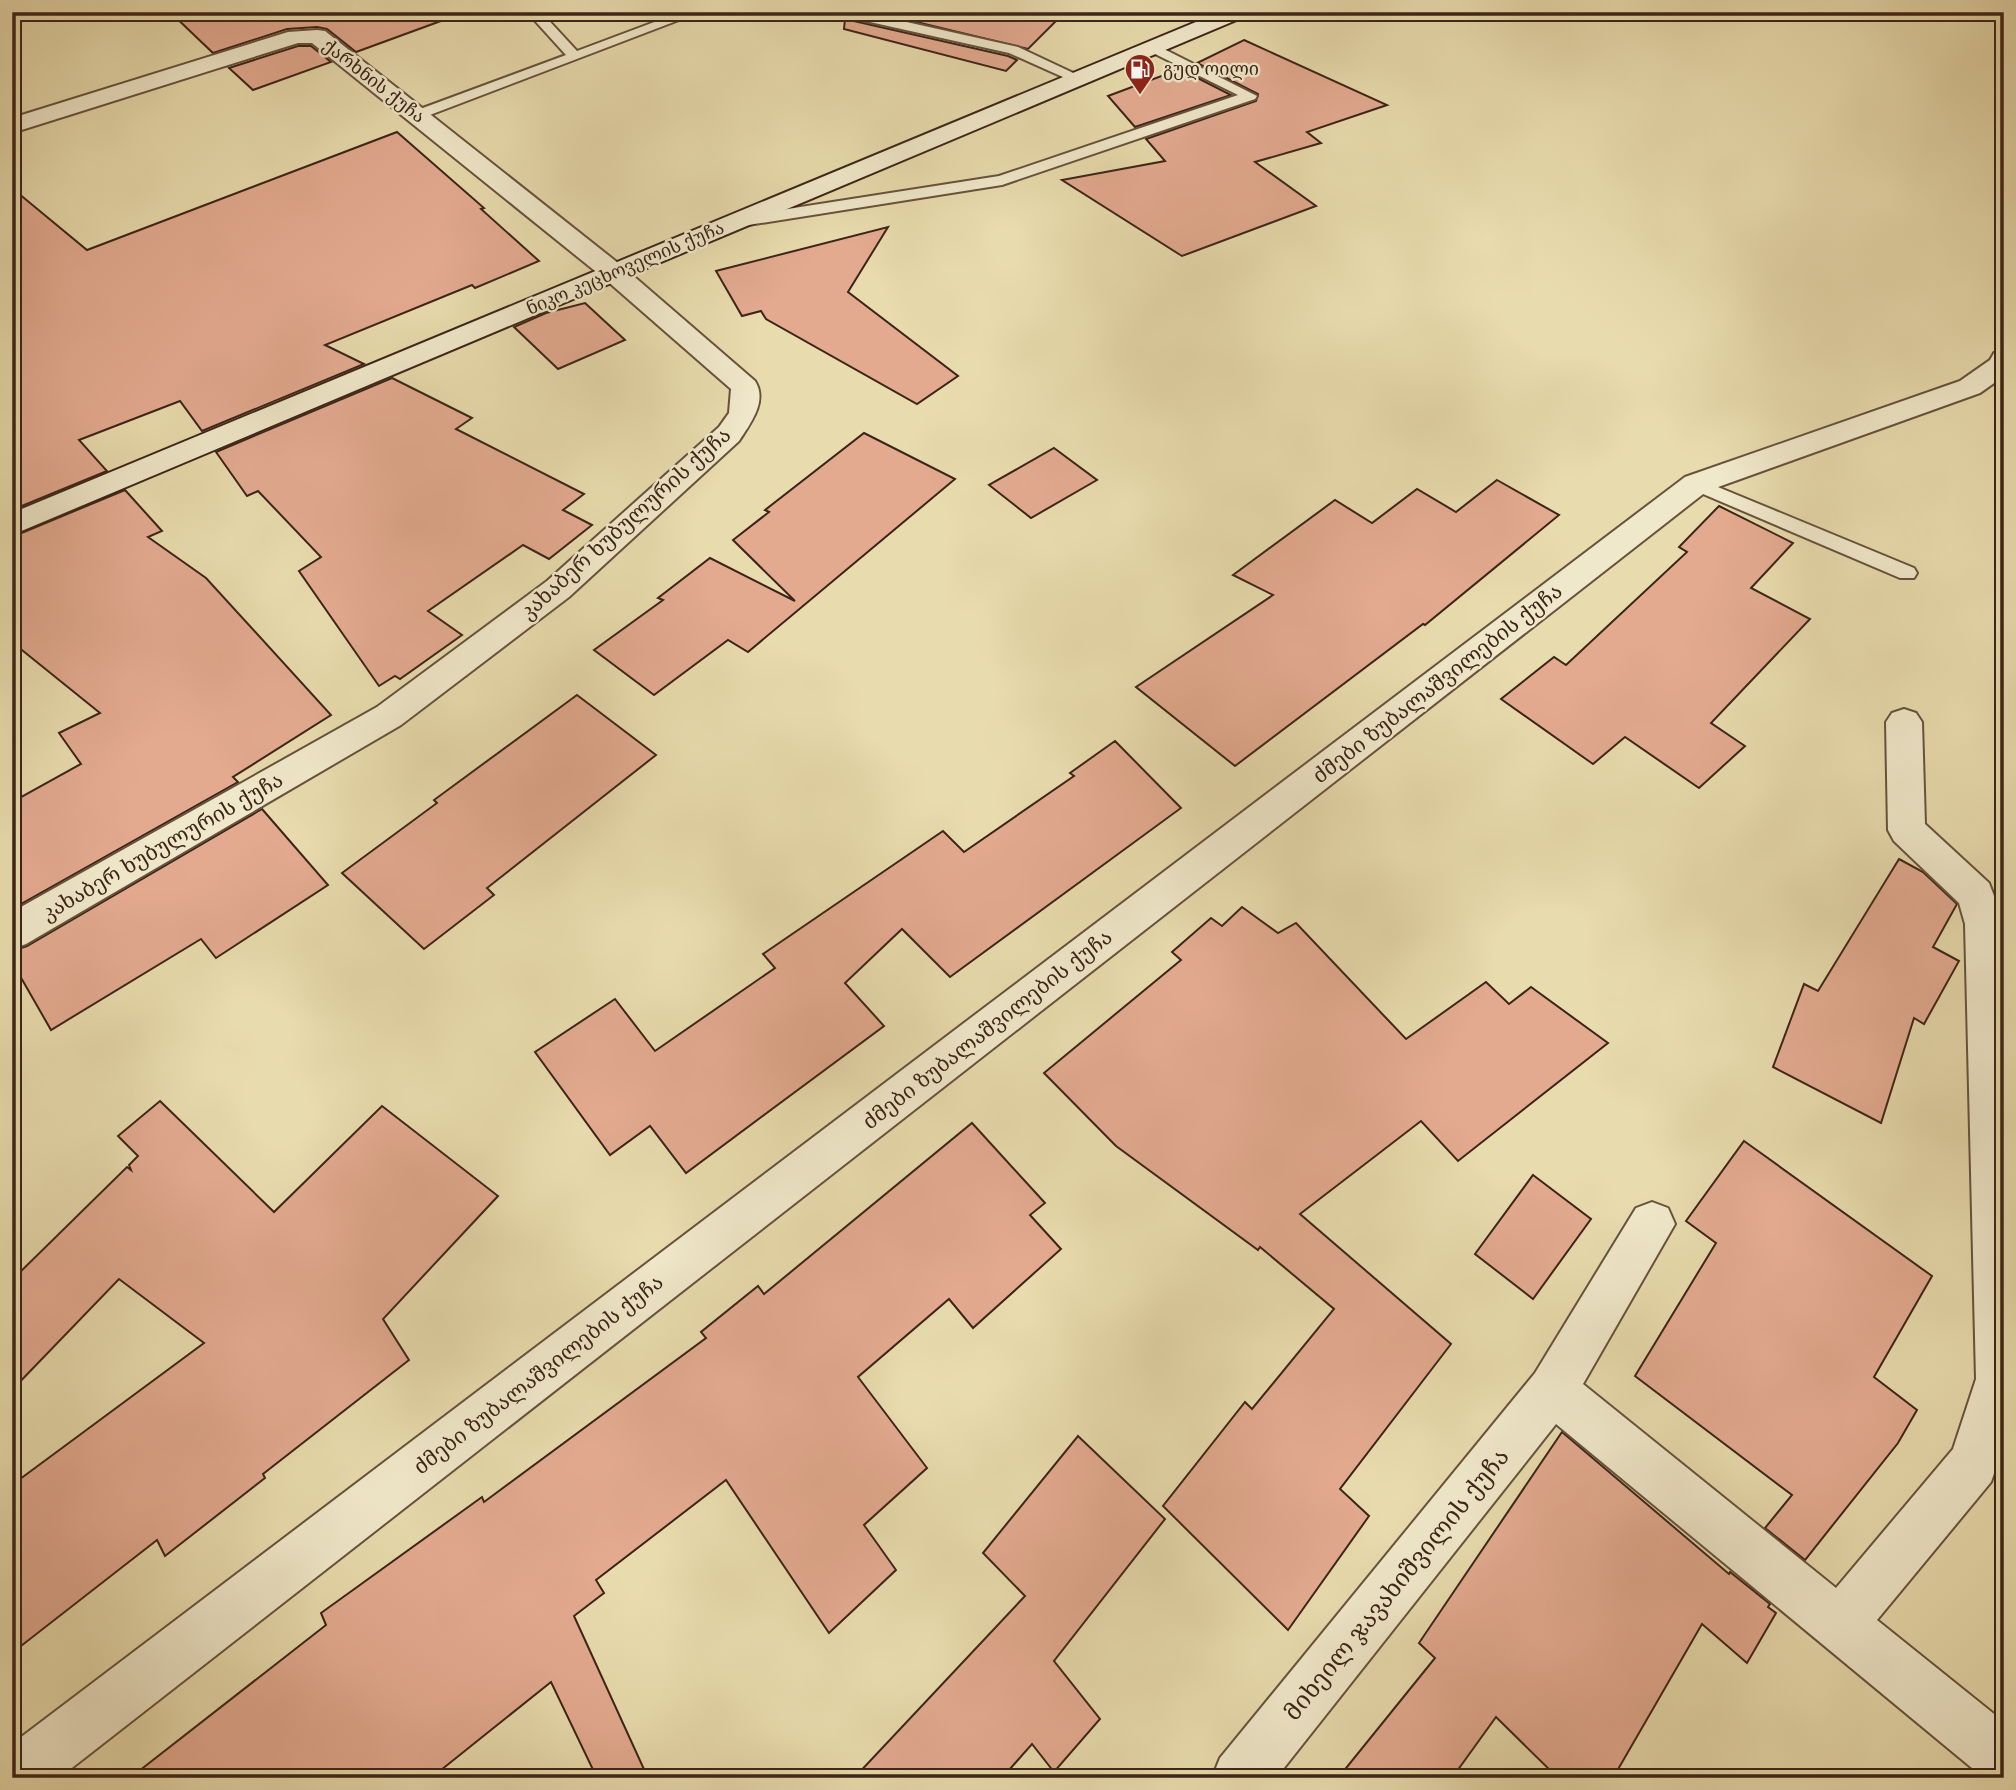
<svg xmlns="http://www.w3.org/2000/svg" width="2016" height="1790" font-family="'Libre Caslon Text','Noto Serif Georgian',serif">
  <style>
    .building { fill: #e3aa90; stroke: #3c2418; stroke-width: 2 }
    .lines { fill: none; stroke-linecap: round; stroke-linejoin: round }
    .service-casing { stroke: #67523d; stroke-width: 4 }
    .minor-casing { stroke: #67523d; stroke-width: 4 }
    .secondary-casing { stroke: #3c2418; stroke-width: 4 }
    .service { fill: #f0e8ca; fill-rule: evenodd }
    .minor { fill: #f0e8ca; fill-rule: evenodd }
    .secondary { fill: #f0e8ca; fill-rule: evenodd }
    .labels { text-anchor: middle; dominant-baseline: central; stroke-width: 5; stroke-linejoin: round; paint-order: stroke }
    .far-poi-label { font-size: 18px; fill: #3c2418; stroke: #f0e8ca; text-anchor: start }
    .far-street-label { font-size: 18px; fill: #3c2418; stroke: #f0e8ca }
    .street-label { font-size: 21px; fill: #3c2418; stroke: #f0e8ca }
    .near-street-label { font-size: 24px; fill: #3c2418; stroke: #f0e8ca }
  </style>
  <rect width="100%" height="100%" fill="#e8dbad"/>
  <filter id="stains"><feTurbulence type="fractalNoise" baseFrequency=".00286" numOctaves="4"/><feColorMatrix values="0 0 0 0 .2 0 0 0 0 .09 0 0 0 0 .02 0 0 0 .5 -.17"/></filter>
  <radialGradient id="worn" r=".72"><stop offset=".6" stop-color="#630" stop-opacity="0"/><stop offset="1" stop-color="#630" stop-opacity=".3"/></radialGradient>
  <g class="building">
    <polygon points="170,12 448,12 449,18 356,52 327,29 317,27 287,29 213,53"/>
    <polygon points="875,12 1065,12 1028,49"/>
    <polygon points="845,19 1008,56 1017,60 1006,71 844,29"/>
    <polygon points="1244,40 1387,105 1307,132 1321,143 1255,162 1316,206 1182,256 1062,180 1165,161 1146,139 1256,101 1258,94 1197,63"/>
    <polygon points="298,46 311,46 331,62 253,90 229,68"/>
    <polygon points="1180,69 1231,95 1135,127 1108,96"/>
    <polygon points="397,132 484,208 481,209 539,261 475,288 472,285 325,345 364,364 202,431 180,401 79,440 107,471 12,510 12,188 87,250"/>
    <polygon points="888,227 848,292 958,376 917,404 766,319 761,311 742,316 716,271"/>
    <polygon points="585,303 625,340 558,369 514,327 546,313"/>
    <polygon points="392,378 472,418 456,429 584,494 563,510 592,525 549,559 523,545 428,611 462,635 400,679 395,676 379,686 299,571 321,557 258,491 247,496 216,452"/>
    <polygon points="864,433 955,479 748,652 728,640 654,695 594,650 663,600 658,598 710,558 795,601 733,540 769,512 765,510"/>
    <polygon points="1054,448 1097,480 1031,518 989,485"/>
    <polygon points="1497,480 1559,515 1425,625 1423,624 1235,766 1136,687 1273,595 1233,575 1335,500 1372,523 1417,489 1456,512"/>
    <polygon points="125,490 162,531 148,537 206,578 331,715 233,777 238,782 12,909 12,802 81,764 59,733 100,713 12,642 12,537"/>
    <polygon points="1719,506 1793,543 1751,588 1810,619 1711,723 1745,746 1699,788 1625,737 1593,764 1501,699 1554,657 1566,665 1687,552 1679,547"/>
    <polygon points="577,695 656,755 487,888 494,895 424,949 342,873 437,803 434,800"/>
    <polygon points="1115,741 1181,808 950,977 902,929 845,983 884,1026 686,1173 650,1126 610,1155 535,1052 615,999 655,1051 775,968 763,954 943,831 964,852 1074,776 1070,773"/>
    <polygon points="262,809 328,885 216,958 201,939 51,1030 12,962 12,951 27,946"/>
    <polygon points="1899,859 1923,872 1957,904 1933,947 1959,961 1924,1024 1914,1018 1881,1123 1773,1067 1804,984 1818,991"/>
    <polygon points="1242,907 1278,933 1296,923 1406,1039 1486,982 1509,1004 1531,987 1608,1043 1458,1161 1421,1121 1300,1214 1451,1344 1340,1489 1369,1516 1288,1630 1163,1506 1245,1402 1252,1409 1334,1309 1260,1247 1258,1250 1116,1146 1044,1073 1181,960 1172,952 1211,918 1222,926"/>
    <polygon points="160,1101 274,1212 382,1106 498,1196 383,1319 409,1360 263,1474 265,1478 165,1556 157,1540 12,1653 12,1485 204,1343 119,1279 12,1390 12,1280 127,1167 131,1170 129,1165 138,1156 118,1136"/>
    <polygon points="972,1123 1045,1203 1030,1215 1061,1249 973,1328 949,1299 858,1377 927,1468 864,1525 896,1570 829,1633 726,1480 596,1580 604,1593 574,1616 648,1778 597,1778 551,1682 431,1778 130,1778 326,1625 321,1613 482,1497 484,1502 706,1338 701,1332 758,1286 764,1294"/>
    <polygon points="1744,1141 1932,1276 1874,1377 1917,1410 1898,1443 1805,1560 1765,1528 1792,1495 1635,1376 1716,1243 1686,1221"/>
    <polygon points="1533,1175 1591,1219 1533,1299 1475,1254"/>
    <polygon points="1562,1432 1729,1574 1730,1572 1770,1604 1768,1607 1776,1613 1747,1663 1702,1624 1613,1778 1558,1778 1496,1717 1452,1778 1338,1778 1435,1658 1419,1643"/>
    <polygon points="1078,1436 1165,1519 1054,1661 1100,1719 1054,1772 1032,1744 1002,1778 854,1778 1025,1596 983,1553"/>
  </g>
  <g class="lines">
    <g class="service-casing">
      <g id="service">
        <polygon points="527,12 541,12 577,51 681,12 700,12 422,118 412,118 410,115 412,112 566,55"/>
        <polygon points="837,12 862,12 1018,47 1086,79 1084,82 1074,82 1009,53 843,16"/>
        <polygon points="1154,44 1257,96 1255,99 1002,185 736,227 728,222 736,217 999,176 1238,95 1149,51 1147,48"/>
        <polygon points="1696,478 1914,568 1917,573 1914,578 1900,578 1689,488 1686,484 1689,480"/>
      </g>
    </g>
    <g class="minor-casing">
      <g id="minor">
        <path d="M317,30l8,1 298,236 132,114c13,20 -5,43 -16,60l-170,156 -168,128 -375,219 -14,5v-37l365,-205 170,-126 172,-154 10,-14 2,-24 -126,-110 -293,-236h-14l-286,90v-15l276,-86z"/>
        <polygon points="2004,351 2004,376 1980,393 1707,491 59,1778 12,1778 12,1744 1685,477 1960,381 1990,360 1994,353"/>
        <polygon points="1904,709 1916,713 1922,722 1925,824 1989,883 2004,922 2004,1445 1991,1482 1877,1620 2004,1722 2004,1778 1984,1778 1556,1424 1276,1778 1212,1778 1220,1758 1535,1373 1636,1208 1652,1202 1668,1208 1675,1224 1583,1384 1836,1588 1953,1449 1976,1379 1965,924 1959,903 1894,841 1888,830 1886,722 1892,713"/>
      </g>
    </g>
    <g class="secondary-casing">
      <polygon id="secondary" points="1220,12 1249,12 1246,16 12,535 12,513"/>
    </g>
    <use href="#service" class="service"/>
    <use href="#minor" class="minor"/>
    <use href="#secondary" class="secondary"/>
  </g>
  <defs>
    <g id="fuel-pin" transform="scale(1.575)"><path d="M0 17L-7.5 6A9.5 9.5 0 1 1 7.5 6Z" fill="#8f2418" stroke="#f0e8ca"/><path d="M-5.5-6h7V0h2V4h1.3V-2.5L3-4.5l.8-.8L6-3V5H2.5V1h-1V6h-7ZM-4.2-4.7v3.2H.2V-4.7Z" fill="#fff"/></g>
  </defs>
  <g fill-rule="evenodd">
    <use href="#fuel-pin" x="1140" y="69"/>
  </g>
  <g class="labels">
    <g class="far-poi-label">
      <text x="1163" y="69">გუდ ოილი</text>
    </g>
    <g class="far-street-label">
      <text transform="translate(374 81) rotate(38)">ქარხნის ქუჩა</text>
      <text transform="translate(625 268) rotate(-23)">ნიკო კეცხოველის ქუჩა</text>
    </g>
    <g class="street-label">
      <text transform="translate(625 523) rotate(-42)">კახაბერ ხუბულურის ქუჩა</text>
      <text transform="translate(1437 683) rotate(-38)">ძმები ზუბალაშვილების ქუჩა</text>
      <text transform="translate(162 846) rotate(-30)">კახაბერ ხუბულურის ქუჩა</text>
      <text transform="translate(987 1029) rotate(-38)">ძმები ზუბალაშვილების ქუჩა</text>
      <text transform="translate(538 1374) rotate(-38)">ძმები ზუბალაშვილების ქუჩა</text>
    </g>
    <g class="near-street-label">
      <text transform="translate(1396 1584) rotate(-51)">მიხეილ ჯავახიშვილის ქუჩა</text>
    </g>
  </g>
  <rect width="2016" height="1790" fill="none" stroke="#e8dbad" stroke-width="42"/>
  <rect x="14" y="14" width="1988" height="1762" fill="none" stroke="#3c2418" stroke-width="3.5"/>
  <rect x="21" y="21" width="1974" height="1748" fill="none" stroke="#3c2418" stroke-width="2"/>
  <rect width="100%" height="100%" filter="url(#stains)"/>
  <rect width="100%" height="100%" fill="url(#worn)"/>
</svg>
